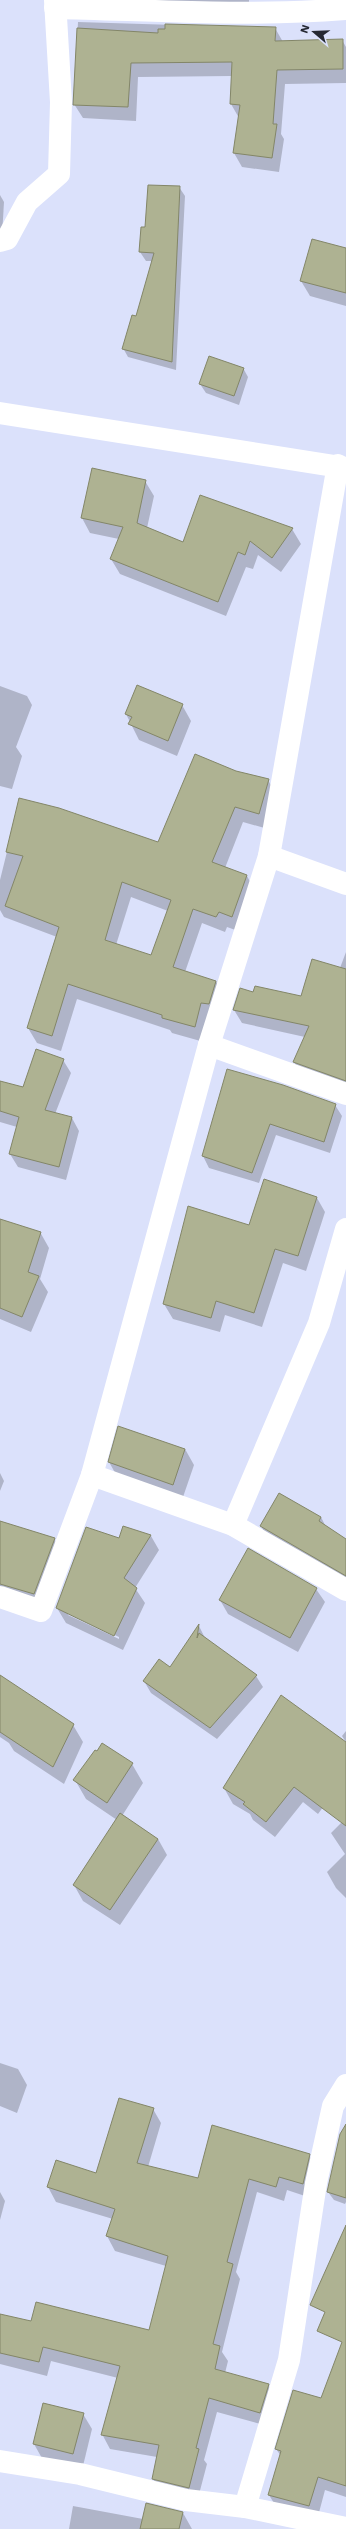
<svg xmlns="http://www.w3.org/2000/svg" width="346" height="2529" font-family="'Work Sans',sans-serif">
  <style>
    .shadow { fill: #0003; fill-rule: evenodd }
    .building { fill: #aeb292; stroke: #838668; fill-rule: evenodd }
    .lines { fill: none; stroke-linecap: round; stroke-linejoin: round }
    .minor { stroke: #fff; stroke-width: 22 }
  </style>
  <rect width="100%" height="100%" fill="#dbe1fb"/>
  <g class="shadow">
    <polygon points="82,0 249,0 249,12"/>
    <polygon points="78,22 275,28 283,42 342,40 346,47 346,83 285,84 281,134 284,139 279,172 242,167 234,153 239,118 231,104 232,76 138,77 136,121 83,118 74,104"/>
    <polygon points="179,187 185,196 176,370 128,357 123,348 137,317 153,261 146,261 140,252 146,228"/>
    <polygon points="0,195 4,202 2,236 0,235"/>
    <polygon points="346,249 346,306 310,296 301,281"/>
    <polygon points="243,368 248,377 239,405 206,393 200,384"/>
    <polygon points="92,469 145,481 154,496 147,528 184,543 292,529 301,544 281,572 258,555 253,569 246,567 226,616 120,574 111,559 119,539 90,533 82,518"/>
    <polygon points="0,686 27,696 32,705 16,747 22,756 12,789 0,786"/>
    <polygon points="182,705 191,721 177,756 139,740 126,714"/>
    <path d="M236,772l32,8 9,16 -9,33 -25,-7 -18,46 22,8 8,15 -14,41 -14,-5 -2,5 -23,-9 -17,49 31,9 8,16 -20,45 -32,-9 -2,-3 -93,-31 -16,52 -24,-8 -9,-15 29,-91 -53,-20 -4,-7v-30l20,-81 139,44zM131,897l37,14 -17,45 -35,-11z"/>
    <polygon points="346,952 346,1093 302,1076 294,1062 305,1037 242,1023 234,1010 254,993 302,997 340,968"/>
    <polygon points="63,1060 71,1073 55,1114 72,1118 79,1131 66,1180 18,1167 10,1154 17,1127 0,1122 0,1082 23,1088"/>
    <polygon points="228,1071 335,1105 342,1116 330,1153 276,1135 259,1183 209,1168 203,1156"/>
    <polygon points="317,1198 325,1212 306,1271 283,1263 262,1327 225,1315 220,1332 173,1319 164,1304 249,1226"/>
    <polygon points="0,1220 40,1232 49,1248 40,1279 48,1292 31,1332 0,1319"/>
    <polygon points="185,1449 194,1465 182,1500 118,1478 109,1462"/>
    <polygon points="0,1473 4,1481 0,1491"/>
    <polygon points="321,1517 326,1527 346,1540 346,1585 270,1542 261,1526"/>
    <polygon points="0,1522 54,1539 63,1555 43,1609 0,1596"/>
    <path d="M123,1528l28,8 8,14 -24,38 10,15 -22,47 -57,-27 -9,-15 63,-69zM68,1613l51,24v2l-51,-24z"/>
    <polygon points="316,1589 325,1602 298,1652 228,1614 220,1600"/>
    <polygon points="199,1626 205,1638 256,1676 263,1687 217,1739 151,1693 144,1681 170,1668"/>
    <polygon points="0,1675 73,1725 83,1742 64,1784 14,1751 9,1743 0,1737"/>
    <polygon points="346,1731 346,1742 342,1736"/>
    <polygon points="346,1743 346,1776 318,1814 303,1802 275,1837 253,1820 250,1814 233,1804 224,1788"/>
    <polygon points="132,1764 143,1783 122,1816 158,1839 167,1855 120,1925 83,1901 74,1885 117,1820 86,1799 75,1780"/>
    <polygon points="346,1818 346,1898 336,1888 327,1872 345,1854 331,1833"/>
    <polygon points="0,2063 18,2069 27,2085 17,2113 0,2106"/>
    <polygon points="153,2109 161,2123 148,2167 199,2179 309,2155 317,2170 311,2198 287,2190 284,2201 257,2192 236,2272 240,2279 222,2352 228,2361 225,2373 268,2385 276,2399 268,2426 217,2412 204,2460 207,2464 197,2502 161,2493 153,2479 157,2457 110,2449 102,2434 118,2378 51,2361 47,2376 0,2364 0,2315 32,2323 150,2331 166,2266 115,2251 107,2236 113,2219 56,2202 48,2187 97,2174"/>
    <polygon points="346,2136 346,2202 345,2204 334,2200 328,2192"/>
    <polygon points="0,2192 5,2201 0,2220"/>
    <polygon points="346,2384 346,2497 325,2490 317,2520 277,2508 269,2495 281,2456 276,2449 321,2399"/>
    <polygon points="44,2404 83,2414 92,2429 82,2470 43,2460 34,2444"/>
    <polygon points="147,2504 183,2513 192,2529 69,2529 73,2506 143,2519"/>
  </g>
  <g class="building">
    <polygon points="165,24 276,27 275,41 343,39 343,69 277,70 273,124 277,124 272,158 233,153 240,105 230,104 232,62 131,63 128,107 73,105 77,28 158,33 158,29 165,29"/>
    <polygon points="148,185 180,186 172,362 122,349 132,315 136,316 154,253 139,252 141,227 145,227"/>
    <polygon points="312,239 346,248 346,293 300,281"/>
    <polygon points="209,356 244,368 234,396 199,384"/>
    <polygon points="92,468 146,480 137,523 183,542 200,495 293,528 272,558 250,541 245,555 238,552 218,602 110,559 123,527 81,518"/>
    <polygon points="137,685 183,704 168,741 128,724 132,717 125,714"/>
    <path d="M195,754l41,17 33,8 -10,35 -24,-7 -23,55 35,13 -15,42 -13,-5 -3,5 -23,-8 -20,58 43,14 -7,23 -8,-1 -6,24 -33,-9v-3l-94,-31 -16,52 -25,-8 32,-101 -54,-21 18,-50 -17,-4 13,-54 40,10 99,34zM122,882l49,18 -20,55 -46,-15z"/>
    <polygon points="312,959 346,969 346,1081 293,1062 309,1026 233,1010 240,988 253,992 255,986 301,996"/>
    <polygon points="36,1049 64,1059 45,1110 72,1117 59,1167 9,1154 19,1117 0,1111 0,1081 23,1087"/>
    <polygon points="227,1069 283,1085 336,1104 324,1142 270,1124 252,1173 202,1156"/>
    <polygon points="264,1179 317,1197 298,1256 275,1249 254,1313 216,1301 211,1318 163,1304 188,1206 249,1225"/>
    <polygon points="0,1219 41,1232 28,1272 39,1276 22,1317 0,1308"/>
    <polygon points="118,1426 185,1449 173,1485 108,1462"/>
    <polygon points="279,1493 321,1517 319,1521 346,1539 346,1576 260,1526"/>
    <polygon points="0,1521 55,1538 34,1594 0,1584"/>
    <polygon points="123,1526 151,1535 124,1578 137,1588 114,1636 56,1608 86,1527 119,1538"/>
    <polygon points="248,1548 317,1588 290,1638 219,1600"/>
    <polygon points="199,1624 197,1638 199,1633 257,1675 210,1728 143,1681 159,1659 170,1667"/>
    <polygon points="0,1675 74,1724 53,1767 0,1732"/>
    <polygon points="281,1695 346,1742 346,1826 294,1787 266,1822 243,1804 245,1802 223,1788"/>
    <polygon points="102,1743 133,1763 107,1803 73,1780 95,1750 97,1751"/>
    <polygon points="120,1813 158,1839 110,1910 73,1885"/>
    <polygon points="119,2098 154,2108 137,2163 198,2178 212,2125 310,2154 303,2184 279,2177 276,2187 249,2179 227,2262 233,2264 213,2344 220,2346 215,2369 269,2384 260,2413 209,2398 196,2448 199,2449 189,2488 152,2479 159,2445 101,2435 120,2366 43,2347 39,2362 0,2353 0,2314 31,2321 36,2302 149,2330 168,2256 106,2236 115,2209 47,2187 56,2160 96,2173"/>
    <polygon points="346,2124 346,2198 327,2192 340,2134"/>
    <polygon points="346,2225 346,2486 318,2477 309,2506 268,2495 281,2451 275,2449 293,2390 321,2398 342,2342 317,2331 325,2312 310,2305"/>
    <polygon points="43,2403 84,2413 73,2454 33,2444"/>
    <polygon points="146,2503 183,2512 179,2529 140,2529"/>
  </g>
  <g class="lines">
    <g class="minor">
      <path d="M55,8c97,2 195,9 291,1"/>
      <polyline points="0,241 7,239 27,202 59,174 61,102 55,0"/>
      <polyline points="0,413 346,468"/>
      <polyline points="269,856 346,884"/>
      <polyline points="209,1045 346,1094"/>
      <polyline points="92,1475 233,1525 346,1590"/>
      <polyline points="233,1525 319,1323 346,1229"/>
      <polyline points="0,1597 41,1611 92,1475 209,1045 269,856 338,465"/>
      <polyline points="0,2461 80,2474 186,2500 245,2507 346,2528"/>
      <polyline points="245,2507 289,2360 316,2183 333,2106 346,2085"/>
    </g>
  </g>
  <g transform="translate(314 32) rotate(289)" stroke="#dbe1fb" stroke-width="3" paint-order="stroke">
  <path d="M0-3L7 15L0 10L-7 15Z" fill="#252833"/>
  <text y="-6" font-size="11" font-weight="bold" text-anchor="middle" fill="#252833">N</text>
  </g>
</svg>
